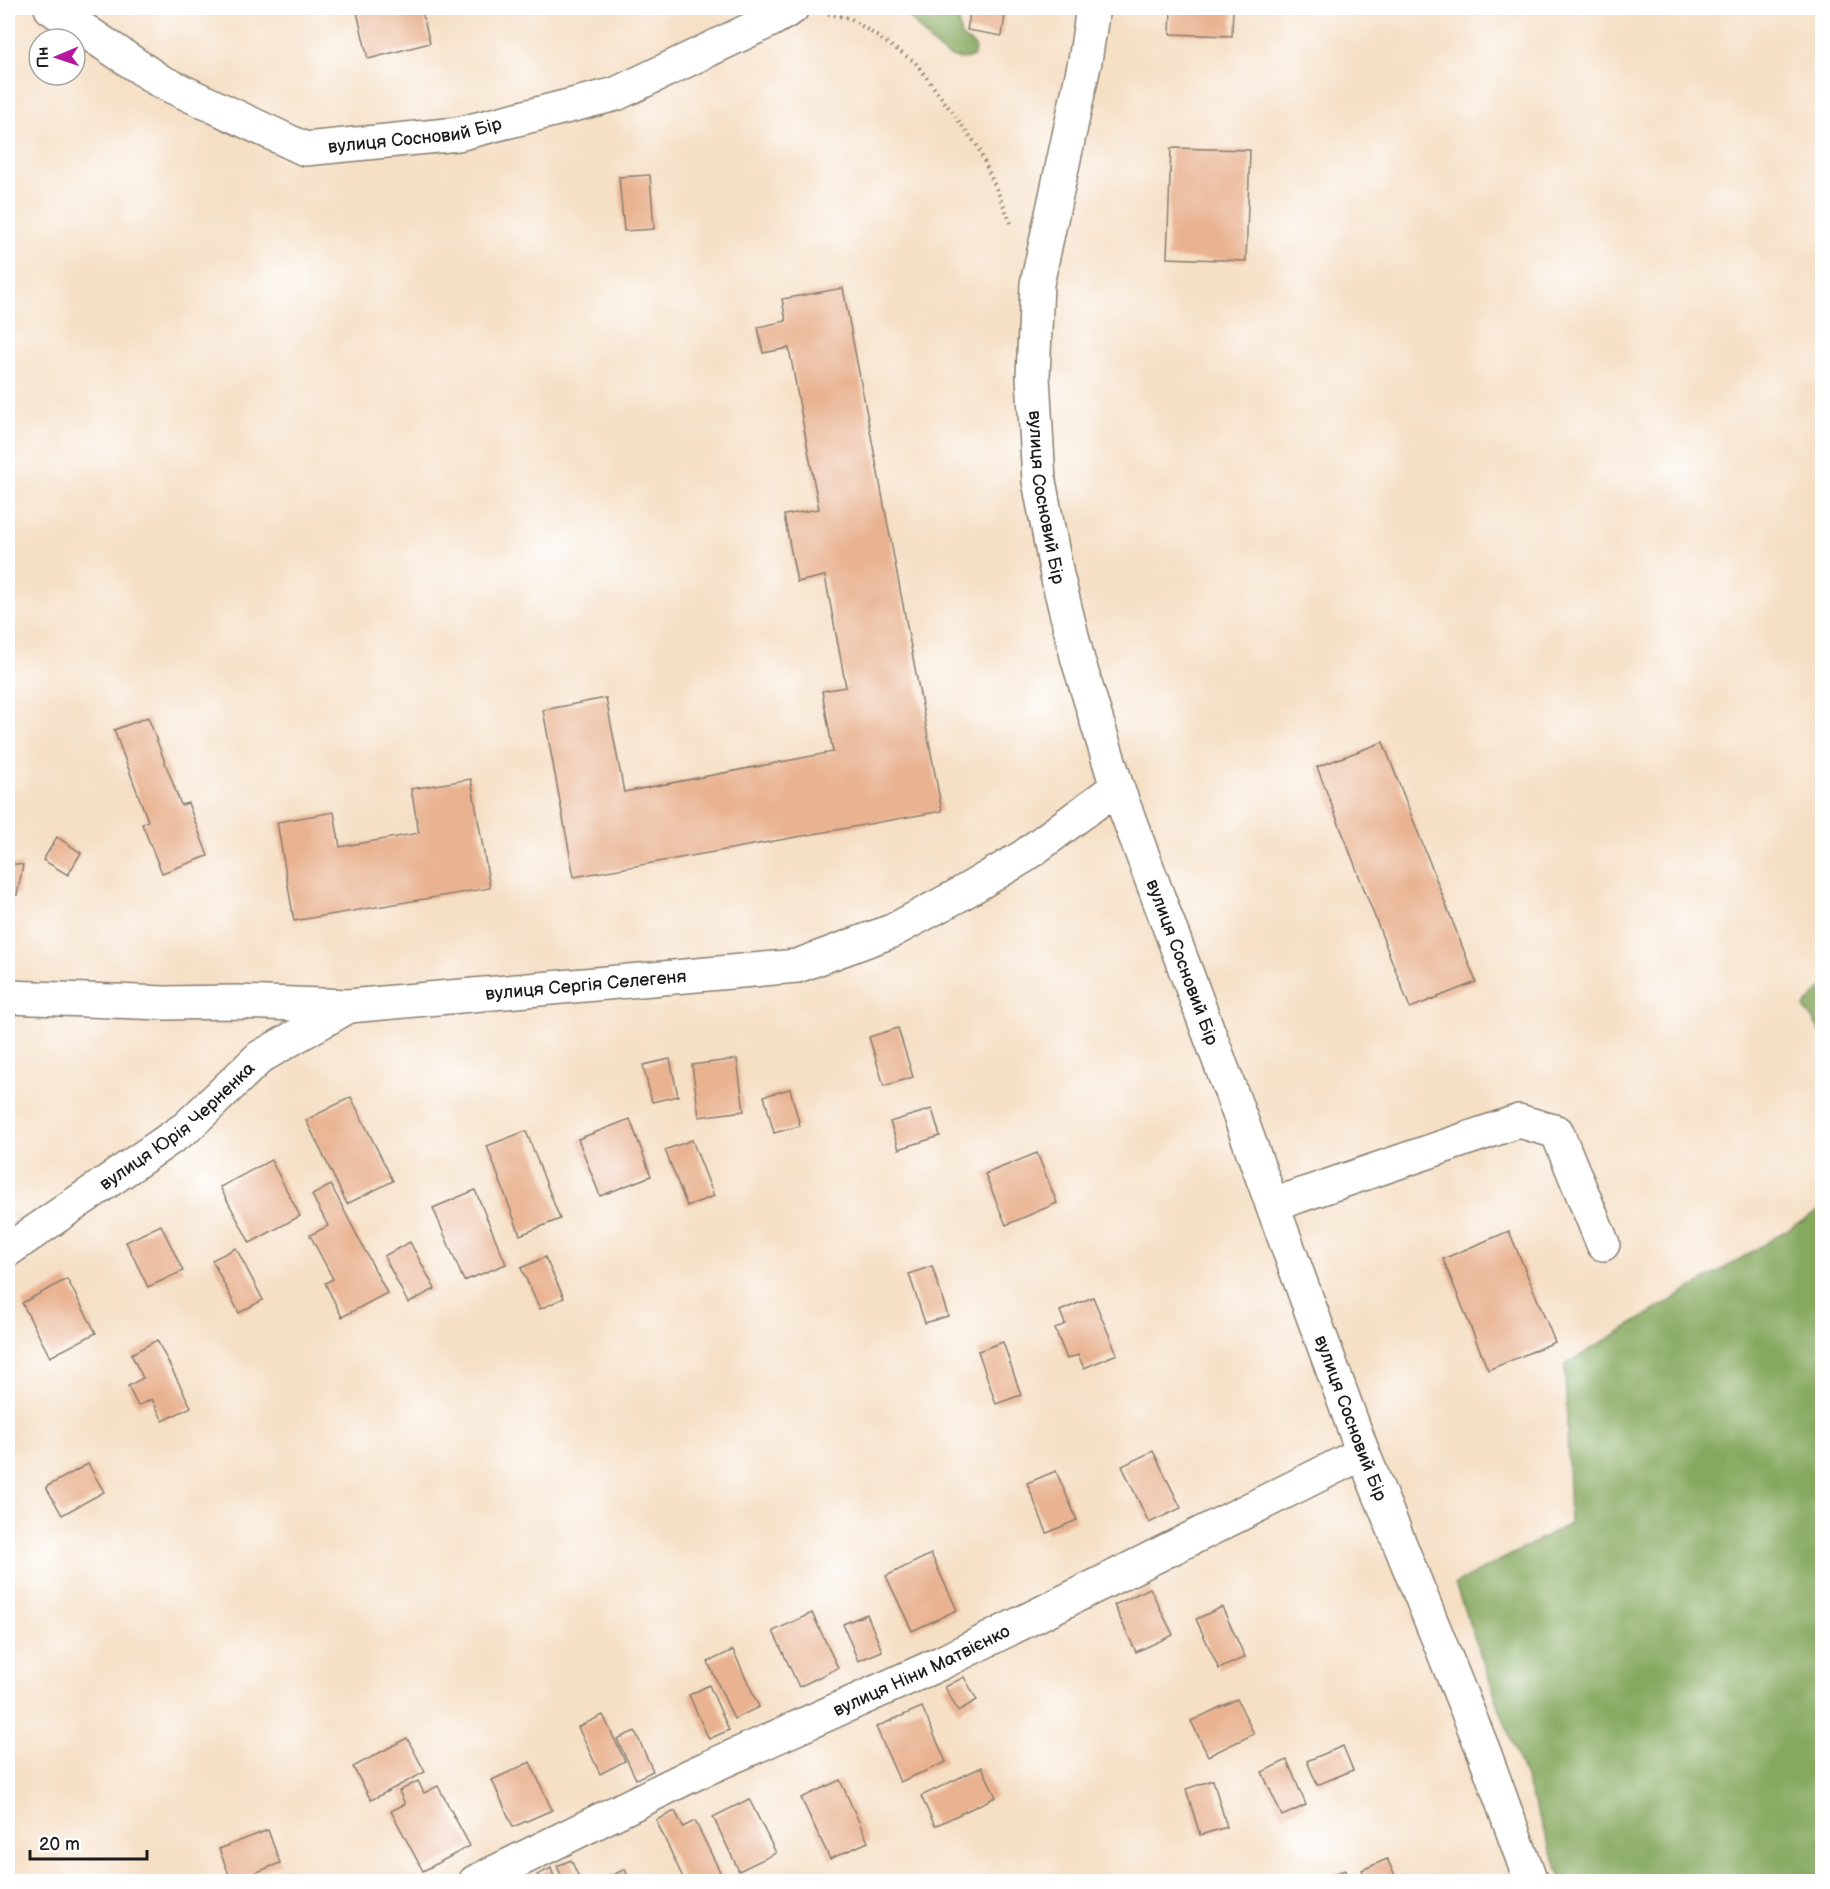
<svg xmlns="http://www.w3.org/2000/svg" width="1830" height="1889" font-family="'Balsamiq Sans',sans-serif">
  <style>
    .forest { fill: #86a95e; stroke: #51623d; stroke-width: 1.5 }
    .building { fill: #e9b392 }
    .lines { fill: none; stroke-linecap: round; stroke-linejoin: round }
    .minor-casing { stroke: #887e70; stroke-width: 36 }
    .path { stroke: #887e70; stroke-width: 4; stroke-dasharray: 1.5 4.5; stroke-linecap: butt }
    .minor { stroke: #fff; stroke-width: 33 }
    .labels { text-anchor: middle; dominant-baseline: central; stroke-width: 4.5; stroke-linejoin: round; paint-order: stroke }
    .street-label { font-size: 18px; fill: #1c1c1c; stroke: #fff }
  </style>
  <rect width="100%" height="100%" fill="#fff"/>
  <filter id="ink" filterUnits="userSpaceOnUse"><feTurbulence type="fractalNoise" baseFrequency=".0167" numOctaves="2"/><feDisplacementMap in="SourceGraphic" scale="12" xChannelSelector="R" yChannelSelector="G"/><feConvolveMatrix kernelMatrix="1 2 1 2 8 2 1 2 1" color-interpolation-filters="sRGB"/></filter>
  <filter id="wash" filterUnits="userSpaceOnUse"><feTurbulence type="fractalNoise" baseFrequency=".008" numOctaves="4" result="noise"/><feDisplacementMap in="SourceGraphic" scale="24" xChannelSelector="R" yChannelSelector="G"/><feGaussianBlur stdDeviation="1.35" result="paint"/><feColorMatrix in="noise" values="0 0 0 0 0 0 0 0 0 0 0 0 0 0 0 0 0 1.4 0 .05"/><feComposite in="paint" operator="in"/></filter>
  <g filter="url(#wash)">
    <rect width="100%" height="100%" fill="#f5dfc5"/>
    <g class="forest">
      <path d="M901,8h61l-3,15 2,14 14,9 -1,10c-33,14 -53,-30 -73,-48z"/>
      <polygon points="1822,988 1822,1033 1804,1007"/>
      <polygon points="1822,1209 1822,1881 1562,1881 1455,1584 1570,1524 1565,1365"/>
    </g>
    <g id="blocks">
      <g class="building">
        <polygon points="356,8 421,8 430,43 368,59"/>
        <polygon points="971,8 1006,8 1002,36 967,30"/>
        <polygon points="1171,8 1233,8 1232,36 1170,34"/>
        <polygon points="1171,148 1250,150 1246,261 1167,258"/>
        <polygon points="650,175 654,229 624,231 619,177"/>
        <polygon points="843,288 942,811 574,877 543,710 606,698 624,792 833,752 822,691 846,687 825,576 797,582 784,515 819,509 789,348 763,353 758,327 786,321 782,299"/>
        <polygon points="148,717 181,805 188,803 208,856 162,873 142,824 148,821 114,730"/>
        <polygon points="1383,742 1476,982 1410,1008 1317,767"/>
        <polygon points="471,779 490,888 294,921 277,822 334,812 340,847 419,833 411,789"/>
        <polygon points="57,837 81,853 68,875 43,860"/>
        <polygon points="8,863 23,865 17,895 8,893"/>
        <polygon points="898,1028 913,1077 884,1086 869,1037"/>
        <polygon points="670,1059 678,1096 652,1102 643,1065"/>
        <polygon points="737,1059 744,1111 699,1117 692,1065"/>
        <polygon points="790,1089 800,1126 774,1133 764,1096"/>
        <polygon points="351,1097 393,1181 347,1204 306,1120"/>
        <polygon points="932,1109 940,1136 899,1149 890,1122"/>
        <polygon points="630,1119 651,1176 600,1196 578,1139"/>
        <polygon points="526,1131 560,1219 520,1235 487,1146"/>
        <polygon points="692,1140 714,1196 687,1206 665,1150"/>
        <polygon points="1037,1153 1057,1203 1006,1225 985,1174"/>
        <polygon points="271,1160 300,1216 250,1243 220,1187"/>
        <polygon points="331,1185 387,1293 342,1317 325,1283 333,1279 310,1235 328,1226 312,1195"/>
        <polygon points="475,1190 506,1264 464,1281 433,1208"/>
        <polygon points="161,1225 183,1271 148,1287 126,1242"/>
        <polygon points="1509,1231 1555,1342 1488,1370 1443,1259"/>
        <polygon points="410,1242 435,1289 408,1303 384,1256"/>
        <polygon points="236,1248 263,1300 239,1313 212,1260"/>
        <polygon points="545,1257 564,1298 540,1309 521,1268"/>
        <polygon points="932,1266 948,1316 925,1323 909,1274"/>
        <polygon points="67,1279 96,1333 50,1357 22,1303"/>
        <polygon points="1093,1297 1117,1354 1084,1368 1078,1355 1067,1359 1055,1329 1065,1324 1060,1311"/>
        <polygon points="157,1340 191,1407 163,1421 152,1399 138,1406 128,1386 143,1378 131,1354"/>
        <polygon points="1003,1342 1021,1395 996,1404 978,1351"/>
        <polygon points="1153,1451 1181,1508 1149,1523 1122,1466"/>
        <polygon points="88,1464 104,1492 62,1515 46,1487"/>
        <polygon points="1056,1471 1077,1520 1047,1533 1027,1483"/>
        <polygon points="931,1554 957,1610 912,1631 886,1576"/>
        <polygon points="1150,1588 1173,1635 1136,1652 1114,1605"/>
        <polygon points="1222,1607 1245,1657 1219,1669 1196,1619"/>
        <polygon points="812,1613 838,1668 799,1687 773,1631"/>
        <polygon points="867,1614 882,1651 858,1661 843,1624"/>
        <polygon points="733,1650 759,1707 734,1719 708,1662"/>
        <polygon points="964,1677 977,1700 958,1711 945,1687"/>
        <polygon points="709,1685 729,1730 709,1739 689,1695"/>
        <polygon points="1237,1699 1254,1734 1208,1756 1191,1721"/>
        <polygon points="922,1707 946,1762 900,1782 876,1727"/>
        <polygon points="603,1715 625,1761 600,1774 578,1727"/>
        <polygon points="635,1731 653,1771 636,1779 617,1739"/>
        <polygon points="407,1738 425,1772 371,1800 353,1767"/>
        <polygon points="1343,1746 1353,1770 1317,1785 1307,1761"/>
        <polygon points="1287,1760 1306,1805 1282,1816 1262,1772"/>
        <polygon points="530,1762 552,1810 513,1827 492,1780"/>
        <polygon points="982,1767 996,1797 935,1826 921,1796"/>
        <polygon points="840,1780 868,1842 830,1859 801,1798"/>
        <polygon points="1213,1780 1227,1827 1200,1835 1186,1789"/>
        <polygon points="418,1781 424,1793 438,1786 470,1846 423,1871 391,1811 405,1804 399,1791"/>
        <polygon points="749,1799 776,1853 739,1871 713,1817"/>
        <polygon points="675,1811 683,1827 695,1821 725,1882 685,1882 656,1820"/>
        <polygon points="268,1830 280,1863 232,1882 219,1849"/>
        <polygon points="1387,1859 1396,1878 1388,1882 1367,1882 1362,1870"/>
        <polygon points="571,1860 581,1882 564,1882 557,1866"/>
        <polygon points="551,1868 556,1882 540,1882 537,1875"/>
        <polygon points="625,1869 630,1882 599,1882"/>
        <polygon points="1345,1870 1349,1882 1315,1882 1315,1881"/>
      </g>
    </g>
  </g>
  <g filter="url(#ink)">
    <use href="#blocks" fill-opacity="0" stroke="#887e70" stroke-width="1.5"/>
    <g class="lines">
      <g class="minor-casing">
        <g id="minor">
          <path id="s1" d="M51,8l109,73 145,68 153,-15 158,-40 155,-74 21,-12"/>
          <path id="s2" d="M1093,8l-8,53 -48,223 -4,93 6,104 18,94 21,85 39,127 117,313 129,353 121,299 47,130"/>
          <path id="s3" d="M8,997l156,6 73,-1 112,4 448,-40 95,-35 65,-35 66,-39 94,-70"/>
          <polyline points="1272,1205 1519,1121 1557,1132 1603,1244"/>
          <path id="s4" d="M8,1250l179,-123 73,-70 89,-51"/>
          <path id="s5" d="M475,1882l219,-108 247,-111 422,-210"/>
        </g>
      </g>
      <polyline class="path" points="828,14 850,18 915,62 978,147 1011,223"/>
      <use href="#minor" class="minor"/>
    </g>
  </g>
  <g class="labels">
    <g class="street-label">
      <text stroke="none"><textPath href="#s1" startOffset="402">вулиця Сосновий Бір</textPath></text>
      <text stroke="none"><textPath href="#s2" startOffset="496">вулиця Сосновий Бір</textPath></text>
      <text stroke="none"><textPath href="#s2" startOffset="982">вулиця Сосновий Бір</textPath></text>
      <text stroke="none"><textPath href="#s3" startOffset="579">вулиця Сергія Селегеня</textPath></text>
      <text stroke="none"><textPath href="#s4" startOffset="210">вулиця Юрія Черненка</textPath></text>
      <text stroke="none"><textPath href="#s2" startOffset="1468">вулиця Сосновий Бір</textPath></text>
      <text stroke="none"><textPath href="#s5" startOffset="494">вулиця Ніни Матвієнко</textPath></text>
    </g>
  </g>
  <rect width="1830" height="1889" fill="none" stroke="#fff" stroke-width="30"/>
  <g transform="translate(57 57) rotate(268)"><circle r="28" fill="#ffffff" stroke="#a4a4a4" stroke-width="1.5"/>
  <path d="M0-4.5L10 22L0 15L-10 22Z" fill="#b5179e"/>
  <text y="-9" font-size="16" font-weight="bold" text-anchor="middle" fill="#1c1c1c">Пн</text>
  </g>
  <path d="M30 1850v9h117v-9" fill="none" stroke="#1c1c1c" stroke-width="3"/>
  <text x="39" y="1850" font-size="18" fill="#1c1c1c" stroke="#ffffff" stroke-width="4.5" paint-order="stroke">20 m</text>
</svg>
